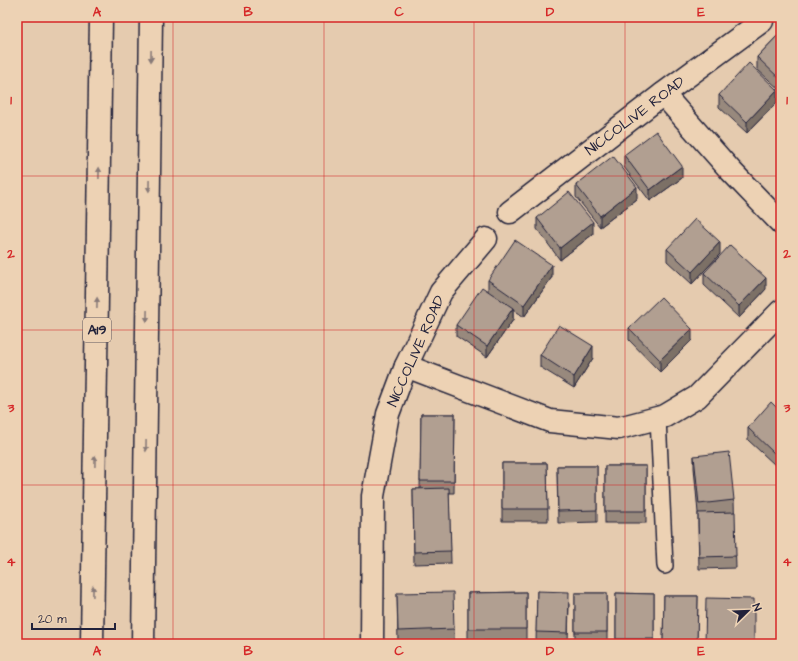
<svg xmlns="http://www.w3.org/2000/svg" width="798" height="661" font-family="'Architects Daughter',sans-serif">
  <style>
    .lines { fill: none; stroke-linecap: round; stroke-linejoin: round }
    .service-casing { stroke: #22223b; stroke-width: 18 }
    .minor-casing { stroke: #22223b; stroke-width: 25 }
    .trunk-casing { stroke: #22223b; stroke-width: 25 }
    .service { stroke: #edd2b4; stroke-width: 15 }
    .minor { stroke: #edd2b4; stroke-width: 22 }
    .trunk { stroke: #edd2b4; stroke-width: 22 }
    .wall { fill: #98897d; stroke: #22223b }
    .shaded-wall { fill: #7c6f66; stroke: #22223b }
    .building { fill: #b19f91; stroke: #22223b }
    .oneway { fill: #887a78 }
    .grid { fill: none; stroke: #d62828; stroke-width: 1; stroke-opacity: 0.55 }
    .labels { text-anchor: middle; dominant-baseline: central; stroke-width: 4; stroke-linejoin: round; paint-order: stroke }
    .shield { fill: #edd2b4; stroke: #5f575f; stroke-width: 1 }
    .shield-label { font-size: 14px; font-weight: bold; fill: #22223b }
    .street-label { font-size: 15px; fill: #22223b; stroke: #edd2b4 }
    .neatline { fill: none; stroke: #d62828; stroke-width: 1.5 }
    .grid-label { font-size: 13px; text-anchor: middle; font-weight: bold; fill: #d62828 }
  </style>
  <rect width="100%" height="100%" fill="#e5cbaf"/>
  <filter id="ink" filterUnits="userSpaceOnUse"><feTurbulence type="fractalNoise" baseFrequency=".025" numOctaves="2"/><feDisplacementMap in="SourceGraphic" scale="8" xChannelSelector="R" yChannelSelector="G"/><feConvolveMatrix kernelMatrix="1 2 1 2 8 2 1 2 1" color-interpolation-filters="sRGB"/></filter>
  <g filter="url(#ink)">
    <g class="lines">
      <g class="service-casing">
        <polyline id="service" points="658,418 665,566"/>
      </g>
      <g class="minor-casing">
        <g id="minor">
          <polyline points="663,94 731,171 781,223"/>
          <polyline points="510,212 663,94 762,21"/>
          <polyline points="406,366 550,421 619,428 665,416 697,397 781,311"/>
          <polyline points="372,644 373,496 388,414 406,366 441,292 486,239"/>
        </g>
      </g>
      <g class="trunk-casing">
        <g id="trunk">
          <polyline points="92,644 101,17"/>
          <polyline points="143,644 151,17"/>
        </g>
      </g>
      <use href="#service" class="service"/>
      <use href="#minor" class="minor"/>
      <use href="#trunk" class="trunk"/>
    </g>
    <g class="wall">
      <polygon points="781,32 781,91 757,69 757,57"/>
      <polygon points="719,95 777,102 747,133 719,107"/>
      <polygon points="624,155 682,178 650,201 624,167"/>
      <polygon points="576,185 637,199 600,227 576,197"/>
      <polygon points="537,218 593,234 560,260 537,229"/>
      <polygon points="667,249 720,254 692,284 667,261"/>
      <polygon points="704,273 766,289 739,318 704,285"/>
      <polygon points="552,277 524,317 513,309 513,320 487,357 456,336 456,325 488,291 488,280"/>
      <polygon points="629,328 692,340 660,372 629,340"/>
      <polygon points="540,355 593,358 574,388 540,367"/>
      <polygon points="781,412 781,459 775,465 748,440 748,428"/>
      <polygon points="421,414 455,414 454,493 449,493 451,563 414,564 413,489 420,489"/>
      <polygon points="694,456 734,500 736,568 699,569 698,525 698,513 694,468"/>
      <polygon points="502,463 547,463 548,521 502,521"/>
      <polygon points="557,466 597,466 597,522 558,523"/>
      <rect x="605" y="466" width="41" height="57"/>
      <polygon points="537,591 569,604 568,644 536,644"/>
      <polygon points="526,592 526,641 468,641 468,593"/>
      <polygon points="397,593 454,629 454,641 398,643"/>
      <rect x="575" y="593" width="32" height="51"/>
      <polygon points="616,593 654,594 654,644 616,644"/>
      <polygon points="664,596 698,596 697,644 663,644"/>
    </g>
    <g class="shaded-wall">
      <polygon points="777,90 777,102 747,133 747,122"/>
      <polygon points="682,166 682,178 650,201 650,190"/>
      <polygon points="637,187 637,199 600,227 600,216"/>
      <polygon points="593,222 593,234 560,260 560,248"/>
      <polygon points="720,242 720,254 692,284 692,272"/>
      <polygon points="552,265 552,277 524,317 524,305"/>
      <polygon points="766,278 766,289 739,318 739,306"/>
      <polygon points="513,308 513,320 487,357 487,346"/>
      <polygon points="692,329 692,340 660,372 660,360"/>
      <polygon points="593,346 593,358 574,388 574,377"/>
      <polygon points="781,447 781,459 775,465 775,454"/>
    </g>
    <g class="building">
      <polygon points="781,32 781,80 757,57"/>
      <polygon points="749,63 777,90 747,122 719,95"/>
      <polygon points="656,131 682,166 650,190 624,155"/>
      <polygon points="613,156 637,187 600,216 576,185"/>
      <polygon points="569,192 593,222 560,248 537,218"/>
      <polygon points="695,219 720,242 692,272 667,249"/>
      <polygon points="515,240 552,265 524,305 488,280"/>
      <polygon points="730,245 766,278 739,306 704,273"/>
      <polygon points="482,287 513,308 487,346 456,325"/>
      <polygon points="661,297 692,329 660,360 629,328"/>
      <polygon points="559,325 593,346 574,377 540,355"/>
      <polygon points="771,402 781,412 781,447 775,454 748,428"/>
      <polygon points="421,414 455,414 454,481 420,481"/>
      <polygon points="729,452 734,500 699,504 694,456"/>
      <polygon points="502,463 547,463 548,509 502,509"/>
      <polygon points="557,466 597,466 597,510 558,511"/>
      <rect x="605" y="466" width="41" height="45"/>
      <polygon points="449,488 451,551 414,552 413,489"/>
      <polygon points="735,512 736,556 699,557 698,513"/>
      <polygon points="537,591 569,592 568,633 536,632"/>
      <polygon points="453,592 454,629 398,631 397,593"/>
      <polygon points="526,592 526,629 468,629 468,593"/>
      <rect x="575" y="593" width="32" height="39"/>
      <polygon points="616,593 654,594 654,639 616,639"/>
      <polygon points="664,596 698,596 697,643 663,643"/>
      <polygon points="706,598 754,599 754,644 705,644"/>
    </g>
    <defs><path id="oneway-solid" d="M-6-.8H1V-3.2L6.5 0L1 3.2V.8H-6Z"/></defs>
    <g class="oneway">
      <use href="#oneway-solid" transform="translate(151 56) rotate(91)"/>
      <use href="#oneway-solid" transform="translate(99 173) rotate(-89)"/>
      <use href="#oneway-solid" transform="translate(149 186) rotate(91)"/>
      <use href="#oneway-solid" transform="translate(97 303) rotate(-89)"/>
      <use href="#oneway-solid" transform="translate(147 316) rotate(91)"/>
      <use href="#oneway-solid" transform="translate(146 446) rotate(91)"/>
      <use href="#oneway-solid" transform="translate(95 461) rotate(-89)"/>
      <use href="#oneway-solid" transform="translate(93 591) rotate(-89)"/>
    </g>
  </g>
  <path class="grid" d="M173,17v627M324,17v627M474,17v627M625,17v627M17,176h764M17,330h764M17,485h764"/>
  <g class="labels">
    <rect class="shield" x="83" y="318" width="28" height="24" rx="3"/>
    <g class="shield-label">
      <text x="97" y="330">A19</text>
    </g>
    <g class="street-label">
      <text transform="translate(635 116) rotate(-37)">NICCOLIVE ROAD</text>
      <text transform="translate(416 351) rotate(-66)">NICCOLIVE ROAD</text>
    </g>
  </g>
  <rect width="798" height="661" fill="none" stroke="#edd2b4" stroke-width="44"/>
  <g transform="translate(748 611) rotate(67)" stroke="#edd2b4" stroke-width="3" paint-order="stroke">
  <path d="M0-3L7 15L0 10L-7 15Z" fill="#22223b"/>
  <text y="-6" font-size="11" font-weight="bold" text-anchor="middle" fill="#22223b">N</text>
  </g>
  <path d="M32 623v6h83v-6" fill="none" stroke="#22223b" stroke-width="2"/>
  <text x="38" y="623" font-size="12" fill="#22223b" stroke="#edd2b4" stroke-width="3" paint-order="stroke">20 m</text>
  <rect x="22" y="22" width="754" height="617" class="neatline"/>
  <g class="grid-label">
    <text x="97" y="16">A</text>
    <text x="248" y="16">B</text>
    <text x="399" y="16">C</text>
    <text x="550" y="16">D</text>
    <text x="701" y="16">E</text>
    <text x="11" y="104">1</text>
    <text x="787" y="104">1</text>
    <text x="11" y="258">2</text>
    <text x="787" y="258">2</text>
    <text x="11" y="412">3</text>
    <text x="787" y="412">3</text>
    <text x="11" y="566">4</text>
    <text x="787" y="566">4</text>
    <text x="97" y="655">A</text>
    <text x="248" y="655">B</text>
    <text x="399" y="655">C</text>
    <text x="550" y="655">D</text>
    <text x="701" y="655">E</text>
  </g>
</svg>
